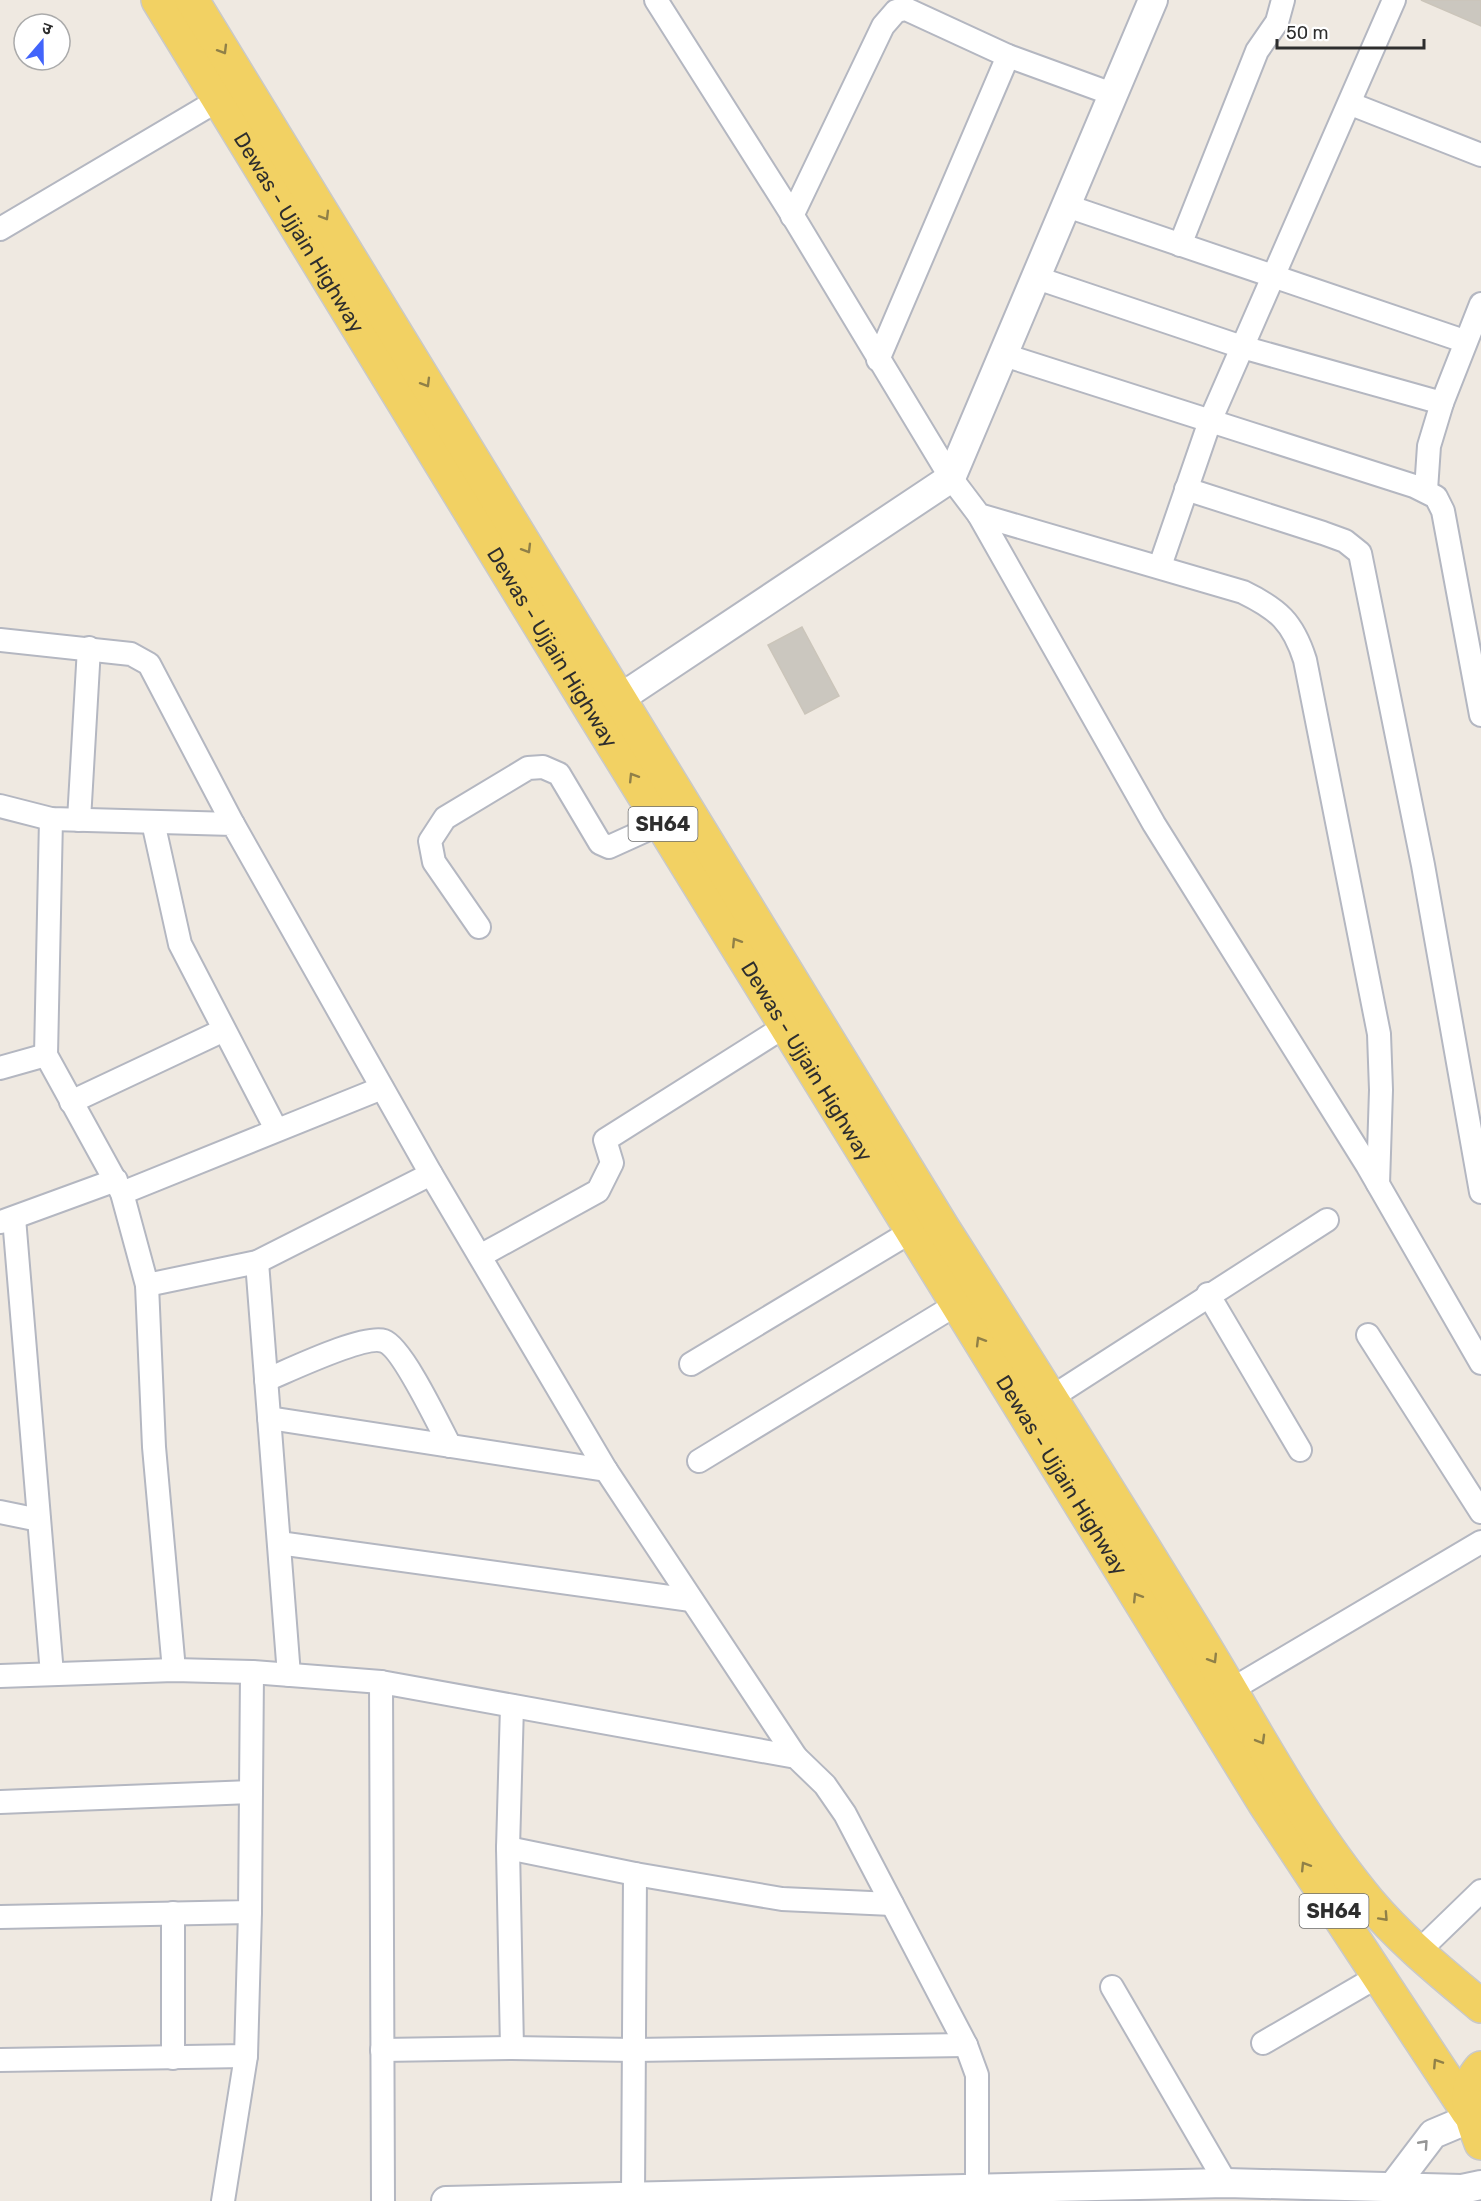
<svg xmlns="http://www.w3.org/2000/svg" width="1481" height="2201" font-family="Rubik,'Noto Sans Devanagari',sans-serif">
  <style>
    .building { fill: #cbc7bf; stroke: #cbc5ba; stroke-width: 1.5 }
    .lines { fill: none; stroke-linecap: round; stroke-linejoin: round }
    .minor-casing { stroke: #b4b7c1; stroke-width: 26 }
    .tertiary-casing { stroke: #b4b7c1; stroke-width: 32 }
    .primary-casing { stroke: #c9c9c9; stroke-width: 36 }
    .minor { stroke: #fff; stroke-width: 22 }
    .tertiary { stroke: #fff; stroke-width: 28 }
    .primary { stroke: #f2d163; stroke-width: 33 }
    .oneway { stroke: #908048 }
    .oneway2 { stroke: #969696 }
    .labels { text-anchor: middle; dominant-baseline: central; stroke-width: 6; stroke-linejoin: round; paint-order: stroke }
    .shield { fill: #fff; stroke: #6d6d6d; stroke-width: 1.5 }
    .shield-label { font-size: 20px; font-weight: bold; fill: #2e2e2e }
    .street-label { font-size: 21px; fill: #2e2e2e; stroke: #fff }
  </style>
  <rect width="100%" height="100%" fill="#efe9e1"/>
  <g class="building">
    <polygon points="1421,0 1481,0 1481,26"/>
    <polygon points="802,627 839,696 805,714 768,645"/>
  </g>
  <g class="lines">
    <g class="minor-casing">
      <g id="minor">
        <path d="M656,0l135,213 160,265 28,37 264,77c35,17 50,30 62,68l74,374 2,56 -3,94"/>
        <polyline points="1351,104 1481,155"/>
        <polyline points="1067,206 1464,341"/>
        <polyline points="792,216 883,26 896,11 906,9 1008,56 1115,95"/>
        <polyline points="0,229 220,99"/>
        <polyline points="1180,245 1257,51 1277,22 1283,0"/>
        <polyline points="1037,278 1242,347 1442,403"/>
        <polyline points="1004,355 1414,486 1436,497 1443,511 1481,715"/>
        <polyline points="878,360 1008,56"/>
        <polyline points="1186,489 1323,533 1345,541 1360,553 1423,865 1481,1192"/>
        <polyline points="1426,490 1429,446 1442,403 1481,304"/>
        <polyline points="979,515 1154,824 1367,1165 1481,1363"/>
        <polyline points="1160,566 1210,421 1394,0"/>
        <polyline points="0,640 131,654 149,664 233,824"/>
        <polyline points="0,806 51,819 233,824 431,1174 606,1470 796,1757"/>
        <polyline points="51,819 46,1055 122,1193 147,1285 154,1447 174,1670"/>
        <polyline points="79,820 89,648"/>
        <polyline points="153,822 180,944 276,1129"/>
        <polyline points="479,927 434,862 430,841 445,818 528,768 543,767 559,774 600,843 609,847 662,823"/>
        <polyline points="0,1068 46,1055"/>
        <polyline points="71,1102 224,1030"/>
        <polyline points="122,1193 382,1088"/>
        <polyline points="14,1218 52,1674"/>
        <polyline points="1,1222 116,1180"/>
        <polyline points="480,1256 598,1191 612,1163 605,1140 787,1025"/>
        <polyline points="257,1262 289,1675"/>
        <polyline points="147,1285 257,1262 431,1174"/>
        <polyline points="1208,1294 1300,1450"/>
        <polyline points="1368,1335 1481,1512"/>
        <polyline points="691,1364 912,1231"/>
        <path d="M266,1380c22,-9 98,-46 118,-39 18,6 55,84 66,105"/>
        <polyline points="1052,1397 1327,1220"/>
        <polyline points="269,1418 606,1470"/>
        <polyline points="699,1461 957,1304"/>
        <polyline points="0,1512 39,1520"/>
        <polyline points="279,1543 691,1600"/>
        <polyline points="0,1676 174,1670 252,1672 381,1682"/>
        <polyline points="1219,1697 1481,1542"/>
        <polyline points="512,1706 508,1848 512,2048"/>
        <polyline points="0,1802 251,1792"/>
        <polyline points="508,1848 635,1874 782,1899 892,1904"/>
        <polyline points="0,1917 250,1912 252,1672"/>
        <polyline points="1417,1953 1481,1891"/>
        <polyline points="1112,1987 1226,2183"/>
        <polyline points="1263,2043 1380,1975"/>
        <polyline points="382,2050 512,2048 634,2050 966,2045"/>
        <polyline points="173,2058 173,1913"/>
        <polyline points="0,2060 246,2056 250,1912"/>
        <polyline points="633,2197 635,1874"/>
        <polyline points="223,2201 246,2056"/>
        <polyline points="383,2201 381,1682 796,1757 825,1785 845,1814 966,2045 977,2075 977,2189"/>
      </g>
    </g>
    <g class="tertiary-casing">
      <g id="tertiary">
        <polyline points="601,711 951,478 1153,0"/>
        <polyline points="1392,2188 1433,2134 1471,2118"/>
        <polyline points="446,2201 1226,2183 1462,2189 1481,2185"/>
      </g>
    </g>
    <g class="primary-casing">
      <g id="primary">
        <path id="s1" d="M158,0l437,716 670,1088 203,308"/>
        <path d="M192,0l751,1228c83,130 165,261 246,393 59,94 109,196 180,281 34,40 73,71 112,104"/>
        <path d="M1481,2068c-21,23 -10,49 0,75"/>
      </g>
    </g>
    <use href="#minor" class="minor"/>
    <use href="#tertiary" class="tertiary"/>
    <use href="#primary" class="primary"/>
  </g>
  <defs><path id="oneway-chevron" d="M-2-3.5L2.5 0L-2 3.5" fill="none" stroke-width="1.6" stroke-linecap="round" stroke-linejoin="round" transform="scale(1.5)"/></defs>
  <g class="oneway">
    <use href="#oneway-chevron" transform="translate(223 50) rotate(59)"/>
    <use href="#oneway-chevron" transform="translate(325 216) rotate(59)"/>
    <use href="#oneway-chevron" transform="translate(426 383) rotate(59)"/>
    <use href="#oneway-chevron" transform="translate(527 549) rotate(59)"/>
    <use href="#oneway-chevron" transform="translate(633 777) rotate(-122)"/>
    <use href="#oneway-chevron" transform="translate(736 942) rotate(-122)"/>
    <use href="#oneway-chevron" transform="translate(980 1341) rotate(-121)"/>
    <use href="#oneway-chevron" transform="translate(1137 1597) rotate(-122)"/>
    <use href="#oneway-chevron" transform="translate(1213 1659) rotate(58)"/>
    <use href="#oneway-chevron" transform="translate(1261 1740) rotate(60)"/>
    <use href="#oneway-chevron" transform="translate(1305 1866) rotate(-122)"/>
    <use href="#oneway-chevron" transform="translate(1384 1917) rotate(47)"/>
    <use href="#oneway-chevron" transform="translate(1437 2063) rotate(-123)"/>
  </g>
  <use class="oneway2" href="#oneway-chevron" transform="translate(1424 2144) rotate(-48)"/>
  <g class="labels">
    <g class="shield">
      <rect x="628.5" y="807" width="69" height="34" rx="4.5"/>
      <rect x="1299.5" y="1894" width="69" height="34" rx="4.5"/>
    </g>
    <g class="shield-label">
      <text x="663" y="824">SH64</text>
      <text x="1334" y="1911">SH64</text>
    </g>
    <g class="street-label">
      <text stroke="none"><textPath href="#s1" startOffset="272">Dewas - Ujjain Highway</textPath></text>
      <text stroke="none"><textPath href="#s1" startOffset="758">Dewas - Ujjain Highway</textPath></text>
      <text stroke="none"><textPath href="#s1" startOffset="1244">Dewas - Ujjain Highway</textPath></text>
      <text stroke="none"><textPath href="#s1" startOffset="1730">Dewas - Ujjain Highway</textPath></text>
    </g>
  </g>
  <g transform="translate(42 42) rotate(20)"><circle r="28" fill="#ffffff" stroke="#ababab" stroke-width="1.5"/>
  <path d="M0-4.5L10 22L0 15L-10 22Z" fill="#4264fb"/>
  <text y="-9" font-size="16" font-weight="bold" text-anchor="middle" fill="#2e2e2e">उ</text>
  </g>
  <path d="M1277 39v9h147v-9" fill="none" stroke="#2e2e2e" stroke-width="3"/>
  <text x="1286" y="39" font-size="18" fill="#2e2e2e" stroke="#ffffff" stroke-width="4.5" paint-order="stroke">50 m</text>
</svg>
